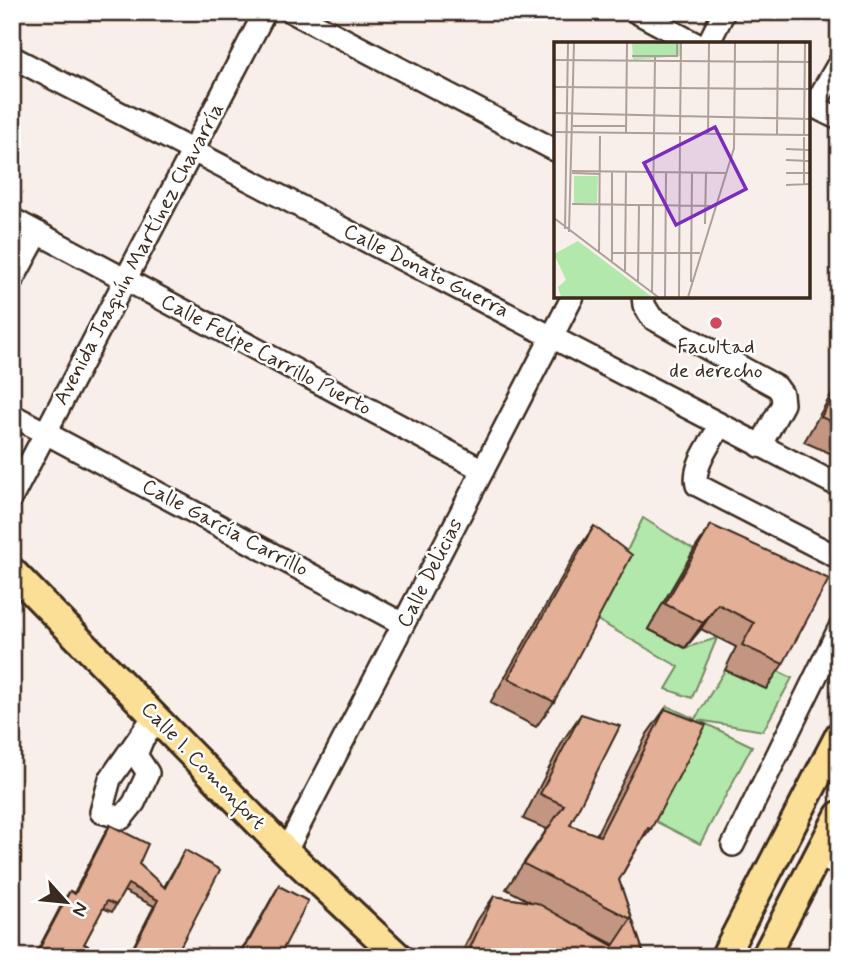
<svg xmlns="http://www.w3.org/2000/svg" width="851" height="969" font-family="Mynerve,sans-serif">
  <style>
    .green { fill: #b2e8ab; stroke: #768964; stroke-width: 2 }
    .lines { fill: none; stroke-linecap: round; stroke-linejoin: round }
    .minor-casing { stroke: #3b2a1e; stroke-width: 26 }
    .major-casing { stroke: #3b2a1e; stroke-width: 32 }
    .minor { stroke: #fff; stroke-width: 21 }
    .major { stroke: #fbdf96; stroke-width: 26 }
    .wall { fill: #c39681; stroke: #3b2a1e; stroke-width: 2; fill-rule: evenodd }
    .shaded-wall { fill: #9f7a69; stroke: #3b2a1e; stroke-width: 2 }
    .building { fill: #e3af96; stroke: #3b2a1e; stroke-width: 2 }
    .poi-dot { fill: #d1495b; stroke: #fff; stroke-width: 2.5 }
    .labels { text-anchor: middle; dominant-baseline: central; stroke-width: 5; stroke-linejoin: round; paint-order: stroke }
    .street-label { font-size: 21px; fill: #3b2a1e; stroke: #fff }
    .poi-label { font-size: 21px; fill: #3b2a1e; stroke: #fff }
    .inset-road { fill: none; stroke: #ada098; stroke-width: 2 }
    .view { fill: #7b2cbf; fill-opacity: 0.15; stroke: #7b2cbf; stroke-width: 3.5 }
    .inset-edge { fill: none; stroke: #3b2a1e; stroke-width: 3.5 }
  </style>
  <rect width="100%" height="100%" fill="#f9efea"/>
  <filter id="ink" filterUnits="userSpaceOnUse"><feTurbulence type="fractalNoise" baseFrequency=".0143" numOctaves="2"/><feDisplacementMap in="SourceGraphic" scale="14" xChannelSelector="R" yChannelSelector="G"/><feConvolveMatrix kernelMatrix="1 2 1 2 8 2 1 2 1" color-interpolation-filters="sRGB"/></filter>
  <g filter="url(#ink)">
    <g class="green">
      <polygon points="643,518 694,550 648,629 685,648 717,638 692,698 666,689 679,667 594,618"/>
      <polygon points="725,670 766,689 776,670 792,678 763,731 698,720 752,746 700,844 651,819 647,734 667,706 695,719"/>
    </g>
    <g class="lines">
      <g class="minor-casing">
        <g id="minor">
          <polyline points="292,12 555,150"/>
          <polyline points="636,12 696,44"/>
          <polyline points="708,44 724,12"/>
          <polyline points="12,57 839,486"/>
          <polyline points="807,103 839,119"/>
          <polyline points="814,106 839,63"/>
          <polyline points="12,219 483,470"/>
          <polyline points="12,281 38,233"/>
          <polyline points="643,296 644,305 652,318 777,387 782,394 783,404 760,446"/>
          <polyline points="12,415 403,624"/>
          <path d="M720,426c-9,16 -28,41 -23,59l142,73"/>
          <polyline points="12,497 265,12"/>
          <polyline points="155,715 110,779 101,812 122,818 134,803 148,773 136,755 143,738 159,720"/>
          <polyline points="733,845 839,629"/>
          <polyline points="286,851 573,296"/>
          <polyline points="818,854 839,865"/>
        </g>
      </g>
      <g class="major-casing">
        <g id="major">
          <polyline points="12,571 286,851 399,957"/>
          <polyline points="724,957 839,735"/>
          <polyline points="765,957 839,815"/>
        </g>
      </g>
      <use href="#minor" class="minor"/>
      <use href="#major" class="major"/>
    </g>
    <g class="wall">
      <polygon points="839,381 839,457 804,442"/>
      <polygon points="711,525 783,664 766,689 725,670 736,647 701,629 685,648 648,629 694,550"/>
      <polygon points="594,526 554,702 536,727 490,703 577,551"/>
      <path d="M665,709l-28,140 -18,31 26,77h-185l17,-36 17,-25 37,6 -25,-13 41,-60 -24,-10 41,-80 17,-25 -11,111 26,10 51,-101zM574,924l39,20 -1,1z"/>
      <polygon points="110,825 139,864 164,887 185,850 175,957 128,957 154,906 124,891 112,912 103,908 84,944 109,957 34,957 65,898 70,891 74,893 106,831"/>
      <polygon points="279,886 279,957 237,957 242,948 248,940 248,941 274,894"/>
    </g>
    <g class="shaded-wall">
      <polygon points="718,604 701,629 685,648 703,623"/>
      <polygon points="648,828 651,829 633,853"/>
    </g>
    <g class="building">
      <polygon points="839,386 839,425 821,417"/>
      <polygon points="711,525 829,579 783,664 742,645 754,623 718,604 703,623 665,604"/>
      <polygon points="594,526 632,555 554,702 508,678"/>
      <polygon points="665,709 706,725 651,829 648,828 619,880 645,957 486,957 470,948 494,896 537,903 613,946 631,919 524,864 564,805 540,794 581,714 620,726 570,825 600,836"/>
      <polygon points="110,825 148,844 139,864 165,888 185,850 220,870 175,957 129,957 158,900 128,884 116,905 107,901 84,944 109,957 35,957 70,891 75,894"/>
      <polygon points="279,886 308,901 279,957 239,957 248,940 249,941"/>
    </g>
  </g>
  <circle class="poi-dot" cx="716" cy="323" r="7"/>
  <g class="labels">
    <g class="street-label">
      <text transform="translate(139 254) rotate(-62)">Avenida Joaquín Martínez Chavarría</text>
      <text transform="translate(426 271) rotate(27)">Calle Donato Guerra</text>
      <text transform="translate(266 355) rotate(28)">Calle Felipe Carrillo Puerto</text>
      <text transform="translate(225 528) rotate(28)">Calle García Carrillo</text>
      <text transform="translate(430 573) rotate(-63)">Calle Delicias</text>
      <text transform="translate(203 766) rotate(46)">Calle I. Comonfort</text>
    </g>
    <g class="poi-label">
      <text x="716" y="347">Facultad<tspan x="716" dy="24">de derecho</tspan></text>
    </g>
  </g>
  <g transform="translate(554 42)">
    <rect width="256" height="256" fill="#f9efea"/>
    <path d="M78,1h48v13l-47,4zM20,134h24l-1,27h-23zM24,199l74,56h-91l-3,-10 8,-7 -12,-26z" fill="#b2e8ab"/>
    <path class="inset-road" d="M78,14h45v-13M0,18l256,2M0,45l256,2M0,71l256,6M19,84h53M0,90l256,3M72,91l1,-90M126,91l1,-90M154,92l1,-91M223,92l1,-91M250,93l1,-92M232,107l24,1M232,118l24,1M18,129l155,2M18,131l28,1M232,131h24M250,142v-47M232,143l24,-1M18,162l144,2M0,176l104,79M151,182l1,-52M11,187l3,-186M15,190l5,-189M45,211l1,-117M58,211h88M58,219v-89M71,229l1,-99M84,240l1,-77M137,240l1,-110M98,250l3,-236M111,255l1,-124M125,255l1,-161M134,255l46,-149 1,-105"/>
    <path class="view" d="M161,85l31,62 -70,36 -32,-62z"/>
    <rect width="256" height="256" class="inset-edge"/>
  </g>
  <rect width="851" height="969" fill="none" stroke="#fff" stroke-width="42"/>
  <rect x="21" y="21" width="809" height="927" fill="none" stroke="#3b2a1e" stroke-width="2.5" filter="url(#ink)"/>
  <g transform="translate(66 902) rotate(117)" stroke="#ffffff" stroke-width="5" paint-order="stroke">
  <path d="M0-5L12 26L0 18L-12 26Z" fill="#3b2a1e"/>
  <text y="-10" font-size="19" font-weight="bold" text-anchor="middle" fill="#3b2a1e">N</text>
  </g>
</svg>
